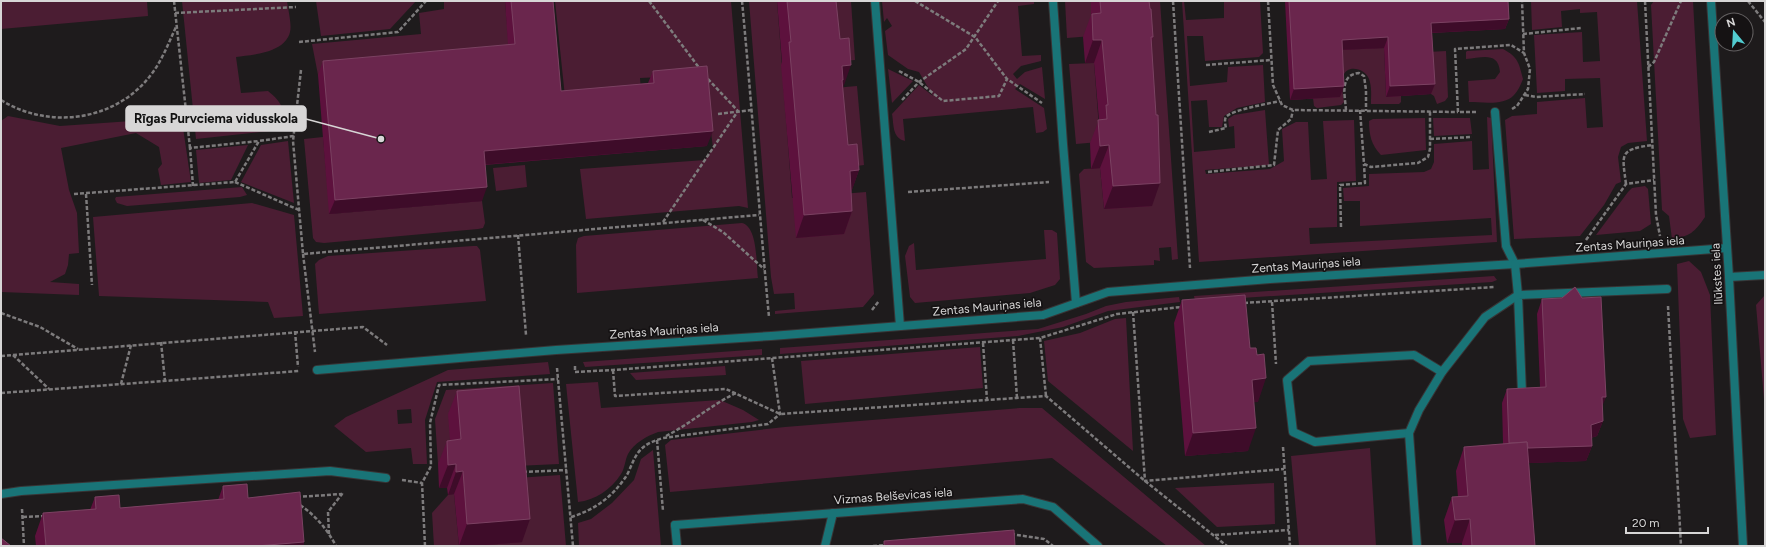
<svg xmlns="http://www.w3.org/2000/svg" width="1766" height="547" font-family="Figtree,sans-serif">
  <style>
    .green { fill: #4b1d33; fill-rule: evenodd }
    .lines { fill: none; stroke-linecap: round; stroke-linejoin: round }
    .service-casing { stroke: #383536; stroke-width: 10 }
    .minor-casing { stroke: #383536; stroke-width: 10 }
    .tertiary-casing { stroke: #383536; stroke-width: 10 }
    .path { stroke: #7d7b7c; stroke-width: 2.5; stroke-dasharray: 4 2; stroke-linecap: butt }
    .service { stroke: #197477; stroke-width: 8 }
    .minor { stroke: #197477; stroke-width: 8 }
    .tertiary { stroke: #197477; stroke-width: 8 }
    .wall { fill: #5d113d }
    .shaded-wall { fill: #3e0c29 }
    .building { fill: #6a264d; stroke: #7b4262 }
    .labels { text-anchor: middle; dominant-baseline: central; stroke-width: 3.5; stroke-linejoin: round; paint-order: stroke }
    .street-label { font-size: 12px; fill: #d7d6d6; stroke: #151213 }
    .leader { fill: none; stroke: #d7d6d6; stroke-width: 1.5 }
    .callout-dot { fill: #d7d6d6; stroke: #151213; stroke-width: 1.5 }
    .callout { fill: #d7d6d6; stroke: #d7d6d6; stroke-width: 1.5 }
    .callout-label { font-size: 13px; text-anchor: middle; font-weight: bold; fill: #111 }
  </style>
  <rect width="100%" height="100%" fill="#1e1b1c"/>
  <g class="green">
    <polygon points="1,1 147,1 148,16 1,29"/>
    <path d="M182,1h105c1,8 5,24 3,31 -5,21 -38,23 -54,25l5,36 27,-2c15,12 16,19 19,38l-91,10z"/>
    <polygon points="316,1 416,1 390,29 321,36"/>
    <polygon points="444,1 505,1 512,84 471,62 318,75 312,44 421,34 419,13 444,9"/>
    <polygon points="555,1 731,1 748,208 739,206 586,219 580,169 705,160 713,148 704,75 640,78 641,91 565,97"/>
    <polygon points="749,1 777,1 792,198 866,192 874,294 863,307 775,314 775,311 795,309 794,293 774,294 771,277"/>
    <polygon points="825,1 851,1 855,60 831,62"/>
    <path d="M882,1h152v3l-16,2 4,50 19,-1v6l-20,5 -8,8 4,5 8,-7 17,-5 3,32 -25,-15 -5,5 29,19 3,21 -4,3 -7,1 -3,-26 -130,12 2,22c-13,-3 -11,-16 -13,-27l27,-29 14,11 -14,-24 -11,-3 -20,-14 -3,-24 7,-5 -5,-8 -3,4z"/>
    <polygon points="1065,1 1092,1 1092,36 1067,38"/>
    <polygon points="1139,1 1160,1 1178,259 1172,260 1171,247 1159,248 1160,261 1154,260 1154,265 1094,268 1086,262 1079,174 1084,169 1100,168 1104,209"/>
    <polygon points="1182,1 1184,1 1186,20 1224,18 1224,1 1260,1 1263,53 1259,57 1205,61 1203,36 1187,36 1190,86 1227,82 1228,67 1263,65 1265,102 1237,108 1224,116 1222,127 1209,127 1207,100 1191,101 1194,152 1235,148 1234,126 1229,127 1228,119 1234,115 1265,110 1269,165 1205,170 1206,174 1270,169 1284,161 1282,129 1296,122 1308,122 1311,180 1327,179 1323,121 1354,120 1356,181 1337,182 1337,227 1309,228 1310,244 1492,235 1491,218 1360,226 1360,201 1344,201 1343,188 1369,186 1369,174 1424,172 1431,169 1434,162 1434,144 1472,141 1473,170 1489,169 1487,117 1491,118 1497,242 1199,262"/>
    <polygon points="1531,1 1637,1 1647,141 1628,143 1621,147 1618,157 1621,182 1616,184 1604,205 1580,236 1514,239 1505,120 1512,116 1537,114 1537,102 1585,98 1587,128 1603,127 1600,78 1565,79 1565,91 1537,93 1534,35 1582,32 1583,62 1600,61 1597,12 1580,13 1580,9 1561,11 1562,27 1532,30"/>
    <path d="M1654,1h39l12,216c-11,16 -15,19 -33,22l-3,-23 -7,-6 -11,-205z"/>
    <path d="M1384,48l2,48h15v6l-2,2h-28c0,-8 1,-17 -2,-25 -4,-11 -23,-15 -26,-2 -2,7 0,18 1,25l-3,3 -24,3 -3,-2 -1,-8 25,-48z"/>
    <path d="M1503,49c15,8 16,14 20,30 -2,5 -5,12 -9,16 -10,11 -32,7 -45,7l-1,-21 27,-2 5,-7c-2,-21 -18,-14 -34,-13v-7l1,-1z"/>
    <polygon points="1446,51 1448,97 1445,101 1437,104 1434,96 1431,94 1428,52"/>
    <polygon points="1094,63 1099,128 1099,142 1076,144 1069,64"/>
    <polygon points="888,69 913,81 892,103"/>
    <polygon points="857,86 864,165 849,167 834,88"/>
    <polygon points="8,116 60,126 175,118 182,121 191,182 161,185 158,169 162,164 159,147 136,133 61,148 69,190 77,213 79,253 69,254 68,265 65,274 50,282 79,284 79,295 1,292 1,121"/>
    <path d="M1425,118l1,32 -45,5c-10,-10 -12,-21 -12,-34l4,-2z"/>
    <polygon points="1433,118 1470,118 1472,134 1434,136"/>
    <polygon points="323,137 330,214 482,201 485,223 483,228 478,229 324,243 316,242 313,238 304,139"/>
    <polygon points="288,141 294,203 241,182 261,145"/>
    <polygon points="248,145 231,180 199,183 196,150"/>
    <polygon points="525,165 527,187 496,191 493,168"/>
    <polygon points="1645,186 1648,189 1651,224 1640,231 1596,235 1628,192 1632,188"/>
    <polygon points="242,187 247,195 240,197 127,206 117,203 115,199 116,197"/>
    <polygon points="252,203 294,215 303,316 274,318 268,302 99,296 93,217"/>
    <path d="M742,223c16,4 14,41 16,55l-181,15 -1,-48 2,-7 6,-2z"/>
    <polygon points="1044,230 1052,230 1057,233 1060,279 1055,285 1030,293 915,303 910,297 905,256 909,246 914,243 916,270 1046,259"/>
    <polygon points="473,246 477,246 480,250 486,301 319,314 315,264 319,260 328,256"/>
    <polygon points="1689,261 1701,272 1710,295 1716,435 1690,438 1683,419 1677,264"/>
    <polygon points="1494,276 1497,280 1492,282 1195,301 1194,296"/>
    <polygon points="1765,295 1765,411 1756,305"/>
    <polygon points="1179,297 1180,302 1108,311 1063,327 1018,336 780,354 780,348 1038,329 1086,314 1106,306 1126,302"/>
    <polygon points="1126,318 1133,451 1048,381 1044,341 1080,333 1115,319"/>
    <polygon points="980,347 983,388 805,404 801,361"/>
    <polygon points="762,349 762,355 585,367 583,362"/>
    <path d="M548,362l2,12 -113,8 -12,38 2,44h-14l-2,-16 -45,4 -32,-26 12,-9 102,-47zM411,409l1,14 -14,1 -1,-14z"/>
    <polygon points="725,366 726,375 636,380 630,373"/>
    <path d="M598,382l3,26 119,-8 23,10 16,10 -7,2 -94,10c-11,4 -24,11 -30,22 -3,6 -3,14 -7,20 -10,16 -26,26 -43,28l-12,-118z"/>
    <polygon points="553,383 559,464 516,466 452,462 438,464 435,419 446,390"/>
    <polygon points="1020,408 1042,408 1206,546 1167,546 1052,458 670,492 665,445 671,440 785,427"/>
    <polygon points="1370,448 1376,546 1299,546 1291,456"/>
    <polygon points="653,450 661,546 579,546 578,523 591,519 612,503 634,480 641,459"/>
    <polygon points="560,475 566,546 473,546 522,542 517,478"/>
    <polygon points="1274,483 1275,524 1217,527 1175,488"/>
    <polygon points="454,494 459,546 434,546 432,513 448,495"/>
  </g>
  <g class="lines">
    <g class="service-casing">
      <g id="service">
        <polyline points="1495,112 1506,246 1515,264"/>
        <polyline points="1522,393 1518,295 1667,289"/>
        <polyline points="675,525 677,546"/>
        <polyline points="825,546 833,513"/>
      </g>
    </g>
    <g class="minor-casing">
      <g id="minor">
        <polyline points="875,1 900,326"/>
        <polyline points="1053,1 1063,144 1076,303"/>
        <polyline points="1729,277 1765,275"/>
        <polyline points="317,370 556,350 771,336 1043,315 1108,292 1270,279 1515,264 1727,248"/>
        <polyline points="1409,433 1315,442 1293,432 1287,380 1309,361 1414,355 1442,372"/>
        <polyline points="1,494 21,491 330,471 386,478"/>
        <polyline points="675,525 1023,499 1053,507 1098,546"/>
        <polyline points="1417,546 1409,433 1419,410 1442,372 1485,317 1518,295 1515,264"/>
      </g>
    </g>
    <g class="tertiary-casing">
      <polyline id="tertiary" points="1711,1 1729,277 1743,546"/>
    </g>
    <g class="path">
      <polyline points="174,1 190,148"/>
      <polyline points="649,1 700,69"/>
      <path d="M742,1c10,105 17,211 27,316"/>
      <polyline points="915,1 975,37 1007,79 1042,103"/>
      <polyline points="1173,1 1190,268"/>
      <polyline points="1268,1 1273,85 1282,105 1293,110 1458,112"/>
      <polyline points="1645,1 1656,215 1660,236"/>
      <polyline points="1748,1 1765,22"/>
      <polyline points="175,13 296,7"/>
      <polyline points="1523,34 1581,28"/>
      <polyline points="299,42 398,32 426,1"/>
      <polyline points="1206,65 1271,60"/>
      <polyline points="1648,67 1654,62 1681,1"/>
      <polyline points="301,70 293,141 303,254 759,215"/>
      <polyline points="899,71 919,82 943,101 999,96 1007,79"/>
      <polyline points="1525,95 1536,97 1585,94"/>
      <path d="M1,100c48,30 114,21 149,-24 12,-15 18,-32 26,-49"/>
      <polyline points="902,100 919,82 966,49 998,1"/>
      <polyline points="1512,109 1517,106 1528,89 1530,69 1524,53 1522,1"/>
      <path d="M1346,110c-1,-15 -7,-35 13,-37l5,3 2,14v21"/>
      <polyline points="1360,110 1364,164 1371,167 1418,163 1428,157 1430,149 1430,112"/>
      <polyline points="1476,112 1458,112 1455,49 1511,45 1524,53"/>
      <polyline points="718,114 752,110"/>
      <path d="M1209,132l17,-4c-1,-4 -2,-10 1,-12 6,-6 44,-13 53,-15"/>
      <polyline points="1430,139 1472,137"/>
      <polyline points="1208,172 1274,165 1278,130 1291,119 1293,110"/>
      <polyline points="235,182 299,210"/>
      <path d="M1626,184c-4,-31 -7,-34 26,-39"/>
      <polyline points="193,186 190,148 259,141"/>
      <polyline points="908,192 1049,182"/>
      <polyline points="74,194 235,182 259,141 294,136"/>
      <polyline points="86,194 92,285"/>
      <polyline points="703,220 723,232 764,269"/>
      <polyline points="663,222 738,111 707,78"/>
      <polyline points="1341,227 1340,185 1365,183 1364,164"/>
      <polyline points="518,235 526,335"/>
      <polyline points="1586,240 1626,184 1654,180"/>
      <polyline points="303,254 315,352"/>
      <polyline points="1272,302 1276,364"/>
      <polyline points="1244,303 1495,287"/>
      <polyline points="1668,306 1681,546"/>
      <polyline points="872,310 879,301"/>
      <polyline points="1133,312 1145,481 1284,469"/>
      <polyline points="1,313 40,327 78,349"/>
      <polyline points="295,331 298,367"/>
      <polyline points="1040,338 1046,396"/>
      <polyline points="1013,340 1017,398"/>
      <polyline points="161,342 165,381"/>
      <polyline points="983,343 987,400"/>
      <polyline points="13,355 49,389"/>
      <polyline points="1,356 363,327 387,345"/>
      <polyline points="575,366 575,372 613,370 1040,338 1117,314 1181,307"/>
      <polyline points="557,368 573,546"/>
      <polyline points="613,370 615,396 726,389 780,414 1046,396 1145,481 1227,546"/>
      <polyline points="121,384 131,345"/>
      <polyline points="1,393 299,371"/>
      <path d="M666,436c24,-12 45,-31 70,-43"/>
      <polyline points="657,440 663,511"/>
      <polyline points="1283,447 1290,546"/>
      <polyline points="523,472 567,470"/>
      <polyline points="402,480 422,483"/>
      <polyline points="297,497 342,494 343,492"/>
      <path d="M300,505c16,11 27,24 36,41"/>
      <polyline points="22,509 24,546"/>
      <polyline points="23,517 45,516"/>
      <path d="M571,517c23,-7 40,-19 54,-39 3,-4 5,-10 7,-14 7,-17 15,-21 31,-26l105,-14 12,-10 -8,-56"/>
      <polyline points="329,534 328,512 342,494"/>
      <polyline points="1011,534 1044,539 1053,546"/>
      <polyline points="1215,535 1289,530"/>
      <polyline points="425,546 422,483 431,466 430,423 439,385 558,379"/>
      <polyline points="873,546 885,545"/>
    </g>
    <use href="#service" class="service"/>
    <use href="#minor" class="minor"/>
    <use href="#tertiary" class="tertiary"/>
  </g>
  <g class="wall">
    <polygon points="505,1 553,1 561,91 648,83 653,71 707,146 485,165 482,201 329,214 318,75 323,61 508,45"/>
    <polygon points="777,1 836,1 843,88 842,88 848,145 859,170 851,192 852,211 844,234 796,238 781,65 782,62"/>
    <polygon points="1091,1 1149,1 1153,37 1152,41 1152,206 1104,209 1100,168 1091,169 1090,143 1099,120 1094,63 1085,63 1083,37 1091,15"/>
    <polygon points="1285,1 1508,1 1509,19 1505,29 1432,33 1435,84 1431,94 1386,97 1384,48 1342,50 1344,86 1340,97 1290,100"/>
    <polygon points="1542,299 1602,407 1603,421 1597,436 1591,438 1592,446 1586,461 1529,463 1535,546 1462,546 1462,543 1447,543 1444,520 1452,497 1458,497 1456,471 1464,447 1503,444 1502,403 1507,389 1540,387 1537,314"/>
    <polygon points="1182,300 1258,402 1254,402 1248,451 1185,456 1174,323"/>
    <polygon points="457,391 522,542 473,546 459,546 454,494 448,495 447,488 439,488 438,464 447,441 450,440 448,414"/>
    <polygon points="223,486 248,498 304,542 303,546 36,546 35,536 43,513 90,510 95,497 120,508 218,500"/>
  </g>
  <g class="shaded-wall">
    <polygon points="1509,19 1505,29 1427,33 1431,23"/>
    <polygon points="1388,37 1384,48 1338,50 1342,40"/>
    <polygon points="1093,40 1102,40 1094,63 1085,63"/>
    <polygon points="851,65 843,88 840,88 842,66"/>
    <polygon points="1435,84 1431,94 1386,97 1390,86"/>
    <polygon points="1344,86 1340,97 1290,100 1294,89"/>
    <polygon points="713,131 707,146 479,165 484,151"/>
    <polygon points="1109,145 1100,168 1091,169 1100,146"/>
    <polygon points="859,170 851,193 850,171"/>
    <polygon points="1160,183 1152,206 1104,209 1113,186"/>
    <polygon points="487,187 482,201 329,214 335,200"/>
    <polygon points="852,211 844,234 796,238 804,215"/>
    <polygon points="1266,378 1258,402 1244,403 1252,380"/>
    <polygon points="1602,397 1606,397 1600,412"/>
    <polygon points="1603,421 1597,436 1585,440 1591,425"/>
    <polygon points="1256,428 1248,451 1185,456 1193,433"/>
    <polygon points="1592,446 1586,461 1504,464 1509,449"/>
    <polygon points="456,464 447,488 439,488 448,465"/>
    <polygon points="463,471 454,494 448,495 456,472"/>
    <polygon points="530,519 522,542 473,546 459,546 467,524"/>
    <polygon points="1470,519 1462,543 1447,543 1455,520"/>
    <polygon points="304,542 303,546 256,546"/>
  </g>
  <g class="building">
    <polygon points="511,1 553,1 561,91 654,83 653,71 707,66 713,131 484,151 487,187 335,200 323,61 515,44"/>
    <polygon points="787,1 836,1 840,39 849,38 851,65 842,66 843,80 842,80 848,145 857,144 859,170 850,171 852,211 804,215 789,42 791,42"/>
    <polygon points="1100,1 1149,1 1150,9 1151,9 1153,37 1151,37 1156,115 1158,115 1160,183 1113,186 1109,145 1100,146 1098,120 1107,119 1106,105 1108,105 1102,40 1093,40 1092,14 1101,13"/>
    <polygon points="1289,1 1508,1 1509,19 1431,23 1435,84 1390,86 1388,37 1342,40 1344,86 1294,89"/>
    <polygon points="1575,287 1582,298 1601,297 1606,397 1602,397 1603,421 1591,425 1592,446 1528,448 1527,442 1509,443 1507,389 1546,387 1542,299 1562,298"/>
    <polygon points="1245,295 1250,348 1256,348 1257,355 1264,354 1266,378 1252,380 1256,428 1193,433 1182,300"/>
    <polygon points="519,386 530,519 467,524 463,471 456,472 456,464 448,465 447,441 461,439 457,391"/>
    <polygon points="1527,442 1535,546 1472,546 1470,519 1455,520 1452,497 1468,496 1464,447"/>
    <polygon points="247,484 248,498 300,492 304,542 256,546 46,546 43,513 96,509 95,497 119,495 120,508 224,499 223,486"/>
    <polygon points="1014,530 1015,546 884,546 884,541"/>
    <polygon points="1,538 11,546 1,546"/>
  </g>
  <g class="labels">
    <g class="street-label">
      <text transform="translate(1630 244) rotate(-4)">Zentas Mauriņas iela</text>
      <text transform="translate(1306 265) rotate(-4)">Zentas Mauriņas iela</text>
      <text transform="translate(1717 274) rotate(-93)">Ilūkstes iela</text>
      <text transform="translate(987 307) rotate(-5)">Zentas Mauriņas iela</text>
      <text transform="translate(664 331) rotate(-4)">Zentas Mauriņas iela</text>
      <text transform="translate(893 496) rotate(-4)">Vizmas Belševicas iela</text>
    </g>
  </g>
  <path class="leader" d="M381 139L306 119"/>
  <circle class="callout-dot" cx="381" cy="139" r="4"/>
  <rect class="callout" x="126" y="106" width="180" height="25" rx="4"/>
  <g class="callout-label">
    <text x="216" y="123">Rīgas Purvciema vidusskola</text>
  </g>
  <rect width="1766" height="547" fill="none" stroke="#d7d6d6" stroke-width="4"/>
  <g transform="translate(1734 32) rotate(342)"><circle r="19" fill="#151213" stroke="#636061"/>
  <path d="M0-3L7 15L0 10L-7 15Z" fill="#52ccd0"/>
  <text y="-6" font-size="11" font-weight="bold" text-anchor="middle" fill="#d7d6d6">N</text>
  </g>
  <path d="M1626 527v6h82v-6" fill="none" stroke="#d7d6d6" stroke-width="2"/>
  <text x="1632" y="527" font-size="12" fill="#d7d6d6" stroke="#151213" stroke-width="3" paint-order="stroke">20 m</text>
</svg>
